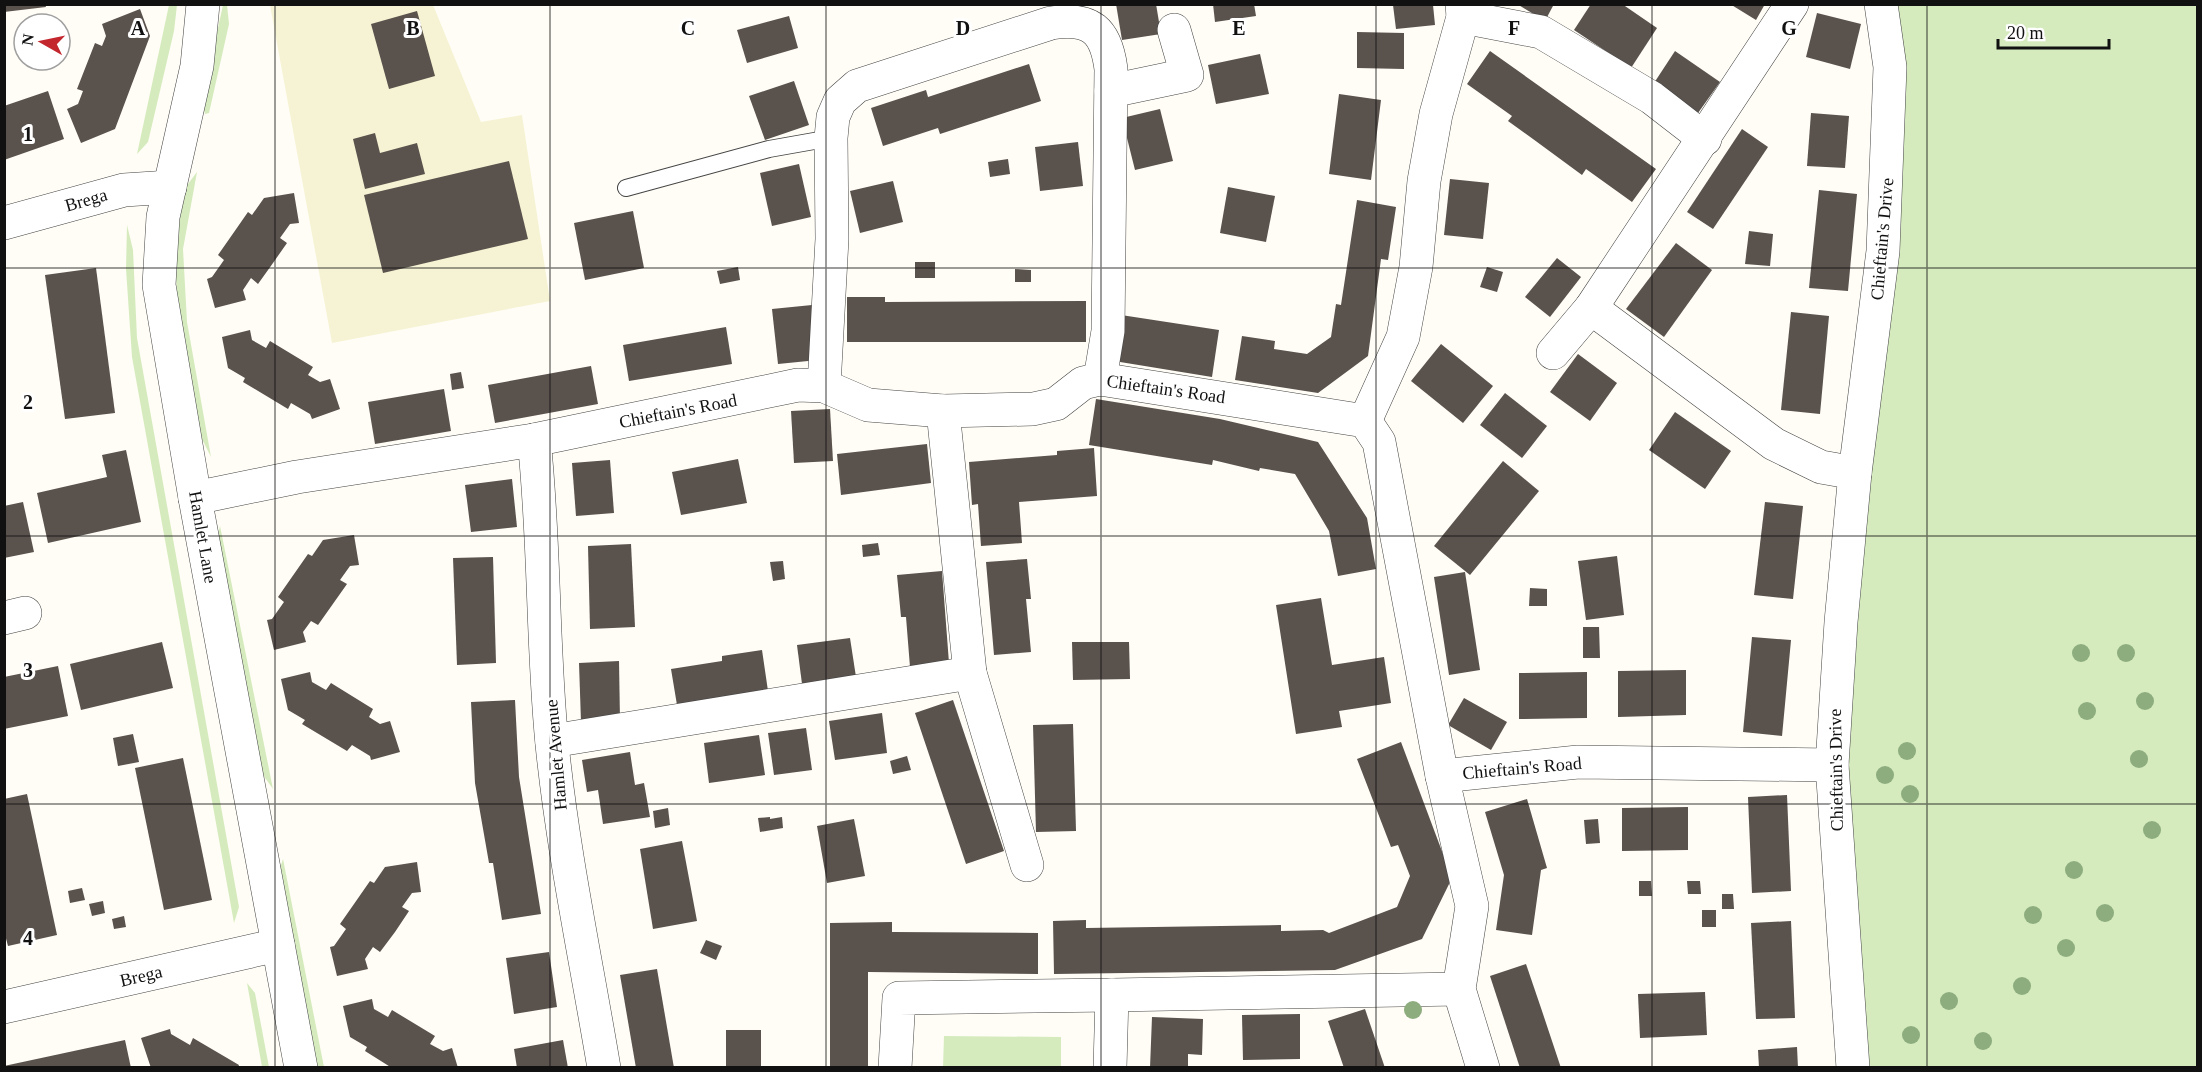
<svg xmlns="http://www.w3.org/2000/svg" width="2202" height="1072" font-family="Georgia,serif">
  <style>
    .farmland { fill: #f6f3d4 }
    .green { fill: #d5ebbd }
    .building { fill: #5a524d }
    .lines { fill: none; stroke-linecap: round; stroke-linejoin: round }
    .service-casing { stroke: #444; stroke-width: 18 }
    .minor-casing { stroke: #444; stroke-width: 34 }
    .tertiary-casing { stroke: #444; stroke-width: 34 }
    .service { stroke: #fff; stroke-width: 16 }
    .minor { stroke: #fff; stroke-width: 33 }
    .tertiary { stroke: #fff; stroke-width: 33 }
    .tree { fill: #8dad7f }
    .grid { fill: none; stroke: #111; stroke-width: 1.5; stroke-opacity: 0.55 }
    .labels { text-anchor: middle; dominant-baseline: central; stroke-width: 6; stroke-linejoin: round; paint-order: stroke }
    .street-label { font-size: 18px; fill: #111; stroke: #fff }
    .grid-label { font-size: 20px; text-anchor: middle; font-weight: bold; fill: #111; stroke: #fff; stroke-width: 6; stroke-linejoin: round; paint-order: stroke }
  </style>
  <rect width="100%" height="100%" fill="#fffdf5"/>
  <polygon class="farmland" points="270,5 433,5 481,122 522,115 550,301 332,343"/>
  <g class="green">
    <polygon points="169,5 177,5 174,31 148,142 137,154"/>
    <polygon points="223,5 227,5 229,24 209,113 205,114 202,101"/>
    <polygon points="1881,5 2197,5 2197,1067 1853,1068 1832,765 1855,473"/>
    <polygon points="197,172 183,249 187,322 211,457 201,437 178,323 175,249 185,188"/>
    <polygon points="127,225 133,250 137,338 239,907 234,923 132,357 126,269"/>
    <polygon points="220,526 273,789 263,775 217,538"/>
    <polygon points="283,859 324,1067 317,1067 279,871"/>
    <polygon points="247,983 255,993 269,1067 262,1067"/>
    <polygon points="944,1036 1061,1037 1061,1067 943,1067"/>
  </g>
  <g class="building">
    <polygon points="4,4 45,4 46,7 4,12"/>
    <polygon points="1116,4 1156,4 1161,34 1122,40"/>
    <polygon points="1213,4 1254,4 1256,16 1215,22"/>
    <polygon points="1517,4 1554,4 1545,21"/>
    <polygon points="1591,4 1622,4 1657,28 1631,68 1574,30"/>
    <polygon points="1730,4 1765,4 1756,20"/>
    <polygon points="1393,5 1433,5 1435,25 1396,29"/>
    <polygon points="140,9 150,36 115,129 81,143 67,109 78,104 83,91 77,89 95,43 102,46 106,36 102,24"/>
    <polygon points="417,11 435,76 389,89 371,24"/>
    <polygon points="1817,13 1861,24 1850,69 1806,57"/>
    <polygon points="789,16 798,48 747,63 737,30"/>
    <polygon points="1357,32 1404,33 1404,69 1357,68"/>
    <polygon points="1490,51 1656,169 1632,202 1586,169 1582,175 1533,139 1508,121 1512,116 1467,84"/>
    <polygon points="1675,51 1720,82 1698,113 1654,83"/>
    <polygon points="1260,54 1269,94 1216,104 1208,65"/>
    <polygon points="1029,64 1041,101 940,134 938,128 883,146 871,108 926,90 928,97"/>
    <polygon points="794,81 809,125 765,140 749,96"/>
    <polygon points="48,91 64,139 4,160 4,106"/>
    <polygon points="1339,94 1381,100 1371,180 1329,174"/>
    <polygon points="1160,109 1173,161 1135,170 1122,118"/>
    <polygon points="1811,113 1849,116 1845,168 1807,166"/>
    <polygon points="1742,129 1768,147 1713,229 1687,212"/>
    <polygon points="375,133 380,153 417,143 425,174 365,189 353,139"/>
    <polygon points="1078,142 1083,186 1040,191 1035,147"/>
    <polygon points="1008,159 1010,174 990,177 988,162"/>
    <polygon points="509,161 528,239 383,273 364,195"/>
    <polygon points="799,164 811,217 772,226 760,173"/>
    <polygon points="1450,179 1489,183 1483,239 1444,235"/>
    <polygon points="893,181 903,222 860,233 850,191"/>
    <polygon points="1228,187 1275,196 1266,242 1220,233"/>
    <polygon points="1819,190 1857,194 1848,291 1809,288"/>
    <polygon points="294,193 299,223 290,224 280,238 287,243 273,263 258,284 251,278 243,290 246,300 215,308 207,279 212,277 224,260 218,255 232,235 248,212 252,215 264,198"/>
    <polygon points="1357,200 1396,207 1388,260 1381,259 1368,356 1318,393 1235,380 1242,336 1275,341 1274,349 1307,354 1331,337 1336,304 1341,305"/>
    <polygon points="633,211 644,268 585,280 574,223"/>
    <polygon points="1749,231 1773,234 1770,266 1745,264"/>
    <polygon points="1676,243 1712,270 1664,337 1626,309"/>
    <polygon points="1557,258 1581,277 1550,317 1525,297"/>
    <rect x="915" y="262" width="20" height="16"/>
    <polygon points="738,267 740,280 720,284 717,271"/>
    <polygon points="1487,267 1503,272 1497,292 1480,287"/>
    <polygon points="96,268 115,413 65,419 45,275"/>
    <polygon points="1015,269 1031,270 1031,282 1015,282"/>
    <polygon points="847,297 885,297 885,302 1086,301 1086,342 847,342"/>
    <polygon points="812,305 818,360 778,364 772,309"/>
    <polygon points="1791,312 1829,316 1820,414 1781,410"/>
    <polygon points="1121,315 1219,330 1212,377 1114,361"/>
    <polygon points="726,327 732,364 629,381 623,345"/>
    <polygon points="250,330 252,340 266,348 270,341 313,367 308,375 320,382 330,379 340,409 312,419 310,414 291,403 288,409 243,382 245,378 228,368 222,337"/>
    <polygon points="1441,344 1493,386 1463,423 1411,381"/>
    <polygon points="1578,354 1617,383 1590,421 1550,392"/>
    <polygon points="591,366 598,404 495,423 488,385"/>
    <polygon points="461,372 464,388 452,390 450,374"/>
    <polygon points="444,389 451,431 375,444 368,402"/>
    <polygon points="1505,393 1547,426 1522,458 1480,425"/>
    <polygon points="1096,399 1220,419 1318,442 1367,518 1376,569 1338,576 1329,531 1295,474 1260,468 1259,471 1213,460 1212,465 1089,445"/>
    <polygon points="830,409 833,461 794,463 791,411"/>
    <polygon points="1675,412 1731,451 1705,489 1649,450"/>
    <polygon points="927,444 931,483 841,495 837,454"/>
    <polygon points="1094,448 1097,496 1019,502 1022,543 981,546 978,504 972,505 969,462 1057,455 1057,451"/>
    <polygon points="126,450 141,522 48,543 37,493 107,477 102,455"/>
    <polygon points="738,459 747,503 681,515 672,472"/>
    <polygon points="610,460 614,513 576,516 572,463"/>
    <polygon points="1503,461 1539,491 1470,575 1434,546"/>
    <polygon points="512,479 517,527 471,532 465,485"/>
    <polygon points="23,502 34,552 4,558 4,506"/>
    <polygon points="1765,502 1803,506 1793,599 1754,595"/>
    <polygon points="354,535 359,565 350,566 340,580 347,584 318,625 311,621 303,632 306,642 274,650 267,620 272,619 284,602 278,597 308,554 312,556 323,540"/>
    <polygon points="878,543 880,555 863,557 862,545"/>
    <polygon points="631,544 635,627 590,629 588,546"/>
    <polygon points="1617,556 1624,615 1586,620 1578,561"/>
    <polygon points="493,557 496,663 457,665 453,558"/>
    <polygon points="1027,559 1031,599 1026,599 1031,652 994,655 986,562"/>
    <polygon points="783,561 785,579 773,581 770,562"/>
    <polygon points="942,571 949,663 910,667 906,617 901,617 897,575"/>
    <polygon points="1465,572 1480,670 1449,675 1434,577"/>
    <polygon points="1530,588 1547,589 1547,606 1529,606"/>
    <polygon points="1321,598 1332,665 1384,657 1391,703 1339,711 1342,727 1296,734 1276,605"/>
    <polygon points="1583,627 1599,627 1600,658 1583,658"/>
    <polygon points="1752,637 1791,640 1782,736 1743,732"/>
    <polygon points="850,638 856,677 802,684 797,645"/>
    <polygon points="162,642 173,688 81,710 70,664"/>
    <polygon points="1072,642 1129,642 1130,679 1073,680"/>
    <polygon points="762,650 768,691 677,705 671,669 722,661 722,656"/>
    <polygon points="619,661 620,721 581,722 579,663"/>
    <polygon points="58,666 68,716 4,729 4,677"/>
    <polygon points="1686,670 1686,715 1618,717 1618,671"/>
    <polygon points="310,672 312,682 326,690 331,683 373,709 369,717 380,724 390,721 400,752 371,760 370,756 352,745 347,751 302,724 305,720 288,710 281,679"/>
    <polygon points="1587,672 1587,718 1519,719 1519,673"/>
    <polygon points="1464,698 1507,722 1491,750 1448,725"/>
    <polygon points="515,700 519,777 541,914 502,920 493,863 489,863 475,783 471,702"/>
    <polygon points="953,700 1004,851 966,864 915,713"/>
    <polygon points="882,713 887,753 835,760 829,721"/>
    <polygon points="1073,724 1076,831 1036,832 1033,725"/>
    <polygon points="806,728 812,770 774,775 768,733"/>
    <polygon points="133,734 139,762 118,766 113,738"/>
    <polygon points="759,735 765,775 709,783 704,743"/>
    <polygon points="1401,742 1452,878 1422,939 1335,970 1054,974 1053,921 1086,920 1086,928 1281,925 1281,931 1323,930 1329,933 1397,907 1410,876 1398,845 1391,847 1357,759"/>
    <polygon points="630,752 635,785 644,783 650,817 603,824 598,790 587,792 582,760"/>
    <polygon points="907,756 911,770 893,774 890,761"/>
    <polygon points="183,758 212,900 164,910 135,768"/>
    <polygon points="27,794 57,935 8,946 4,931 4,799"/>
    <polygon points="1787,795 1791,891 1752,893 1748,797"/>
    <polygon points="1527,799 1547,868 1541,870 1532,935 1496,930 1504,875 1485,812"/>
    <polygon points="1688,807 1688,850 1622,851 1622,808"/>
    <polygon points="668,808 670,825 655,828 653,811"/>
    <polygon points="770,817 770,819 782,817 783,828 760,832 758,818"/>
    <polygon points="854,819 865,876 827,883 817,826"/>
    <polygon points="1598,819 1600,843 1586,844 1584,820"/>
    <polygon points="682,841 697,921 653,929 640,849"/>
    <polygon points="417,862 421,892 412,893 402,907 409,911 395,932 380,952 373,947 365,959 368,969 337,976 330,947 334,946 346,929 340,924 354,904 370,881 374,883 385,867"/>
    <polygon points="1639,881 1651,881 1652,896 1639,896"/>
    <polygon points="1687,881 1700,881 1701,894 1688,894"/>
    <polygon points="82,888 85,900 70,903 68,891"/>
    <polygon points="1722,894 1733,894 1734,909 1722,909"/>
    <polygon points="103,901 105,913 92,916 89,904"/>
    <rect x="1702" y="910" width="14" height="17"/>
    <polygon points="124,916 126,927 114,929 112,919"/>
    <polygon points="1791,921 1795,1018 1756,1019 1751,923"/>
    <polygon points="892,922 892,932 1038,933 1038,974 868,972 868,1068 830,1068 830,923"/>
    <polygon points="706,940 722,946 716,960 700,953"/>
    <polygon points="549,952 557,1007 514,1014 506,958"/>
    <polygon points="1526,964 1542,1011 1561,1068 1520,1068 1490,976"/>
    <polygon points="657,969 674,1068 636,1068 620,975"/>
    <polygon points="1705,992 1707,1035 1640,1038 1638,994"/>
    <polygon points="372,999 374,1009 388,1017 392,1010 435,1036 430,1044 443,1051 452,1048 458,1068 392,1068 365,1051 367,1047 350,1037 343,1006"/>
    <polygon points="1365,1009 1385,1068 1344,1068 1328,1021"/>
    <polygon points="1300,1014 1300,1059 1243,1060 1242,1015"/>
    <polygon points="1152,1017 1203,1019 1202,1055 1188,1054 1188,1068 1150,1068"/>
    <polygon points="170,1029 171,1034 190,1045 193,1038 239,1065 238,1068 151,1068 141,1038"/>
    <rect x="726" y="1030" width="35" height="38"/>
    <polygon points="125,1040 131,1068 4,1068 4,1066"/>
    <polygon points="563,1040 568,1068 517,1068 514,1049"/>
    <polygon points="1797,1047 1798,1068 1759,1068 1758,1050"/>
  </g>
  <g class="lines">
    <g class="service-casing">
      <polyline id="service" points="626,188 769,149 831,138"/>
    </g>
    <g class="minor-casing">
      <g id="minor">
        <polyline points="1463,17 1541,32 1652,98 1705,139"/>
        <polyline points="1111,91 1187,75 1174,30"/>
        <polyline points="4,223 124,190 170,187"/>
        <polyline points="1591,308 1774,444 1821,467 1855,473"/>
        <polyline points="1553,353 1591,308 1792,4"/>
        <path d="M824,386l8,-147 -1,-101 2,-21 7,-16 17,-15 194,-63c40,-6 55,7 60,46l-3,262 -8,48"/>
        <polyline points="943,411 970,673 1027,865"/>
        <polyline points="1365,421 1403,337 1416,267 1424,181 1436,114 1463,17 1462,4"/>
        <path d="M534,440c11,101 8,203 18,304 11,109 34,216 52,324"/>
        <polyline points="195,498 297,477 534,440 798,385 824,386 868,405 943,411 1033,409 1056,404 1083,383 1100,379 1365,421 1379,442 1442,776 1578,762 1832,765"/>
        <polyline points="4,618 25,613"/>
        <polyline points="552,741 970,673"/>
        <polyline points="1442,776 1472,906 1459,989 1483,1068"/>
        <polyline points="1112,995 1459,989"/>
        <polyline points="4,1007 278,945"/>
        <polyline points="895,1068 899,998 1112,995 1110,1068"/>
        <polyline points="1853,1068 1832,765 1841,622 1855,473 1883,251 1890,67 1881,4"/>
      </g>
    </g>
    <g class="tertiary-casing">
      <polyline id="tertiary" points="203,4 197,66 163,217 159,285 195,498 301,1068"/>
    </g>
    <use href="#service" class="service"/>
    <use href="#minor" class="minor"/>
    <use href="#tertiary" class="tertiary"/>
  </g>
  <g class="tree">
    <circle cx="2081" cy="653" r="9"/>
    <circle cx="2126" cy="653" r="9"/>
    <circle cx="2145" cy="701" r="9"/>
    <circle cx="2087" cy="711" r="9"/>
    <circle cx="1907" cy="751" r="9"/>
    <circle cx="2139" cy="759" r="9"/>
    <circle cx="1885" cy="775" r="9"/>
    <circle cx="1910" cy="794" r="9"/>
    <circle cx="2152" cy="830" r="9"/>
    <circle cx="2074" cy="870" r="9"/>
    <circle cx="2105" cy="913" r="9"/>
    <circle cx="2033" cy="915" r="9"/>
    <circle cx="2066" cy="948" r="9"/>
    <circle cx="2022" cy="986" r="9"/>
    <circle cx="1949" cy="1001" r="9"/>
    <circle cx="1413" cy="1010" r="9"/>
    <circle cx="1911" cy="1035" r="9"/>
    <circle cx="1983" cy="1041" r="9"/>
  </g>
  <path class="grid" d="M275,4v1064M550,4v1064M826,4v1064M1101,4v1064M1376,4v1064M1652,4v1064M1927,4v1064M4,268h2194M4,536h2194M4,804h2194"/>
  <g class="labels">
    <g class="street-label">
      <text transform="translate(86 200) rotate(-16)">Brega</text>
      <text transform="translate(1882 239) rotate(-85)">Chieftain's Drive</text>
      <text transform="translate(1166 389) rotate(8)">Chieftain's Road</text>
      <text transform="translate(678 411) rotate(-11)">Chieftain's Road</text>
      <text transform="translate(203 537) rotate(80)">Hamlet Lane</text>
      <text transform="translate(556 755) rotate(-95)">Hamlet Avenue</text>
      <text transform="translate(1522 768) rotate(-5)">Chieftain's Road</text>
      <text transform="translate(1836 770) rotate(-91)">Chieftain's Drive</text>
      <text transform="translate(141 976) rotate(-13)">Brega</text>
    </g>
  </g>
  <g class="grid-label">
    <text x="138" y="35">A</text>
    <text x="413" y="35">B</text>
    <text x="688" y="35">C</text>
    <text x="963" y="35">D</text>
    <text x="1239" y="35">E</text>
    <text x="1514" y="35">F</text>
    <text x="1789" y="35">G</text>
    <text x="28" y="141">1</text>
    <text x="28" y="409">2</text>
    <text x="28" y="677">3</text>
    <text x="28" y="945">4</text>
  </g>
  <rect width="2202" height="1072" fill="none" stroke="#111111" stroke-width="12"/>
  <g transform="translate(42 42) rotate(279)"><circle r="28" fill="#ffffff" stroke="#a0a0a0" stroke-width="1.5"/>
  <path d="M0-4.5L10 22L0 15L-10 22Z" fill="#c4262e"/>
  <text y="-9" font-size="16" font-weight="bold" text-anchor="middle" fill="#111111">N</text>
  </g>
  <path d="M1998 39v9h111v-9" fill="none" stroke="#111111" stroke-width="3"/>
  <text x="2007" y="39" font-size="18" fill="#111111" stroke="#ffffff" stroke-width="4.5" paint-order="stroke">20 m</text>
</svg>
